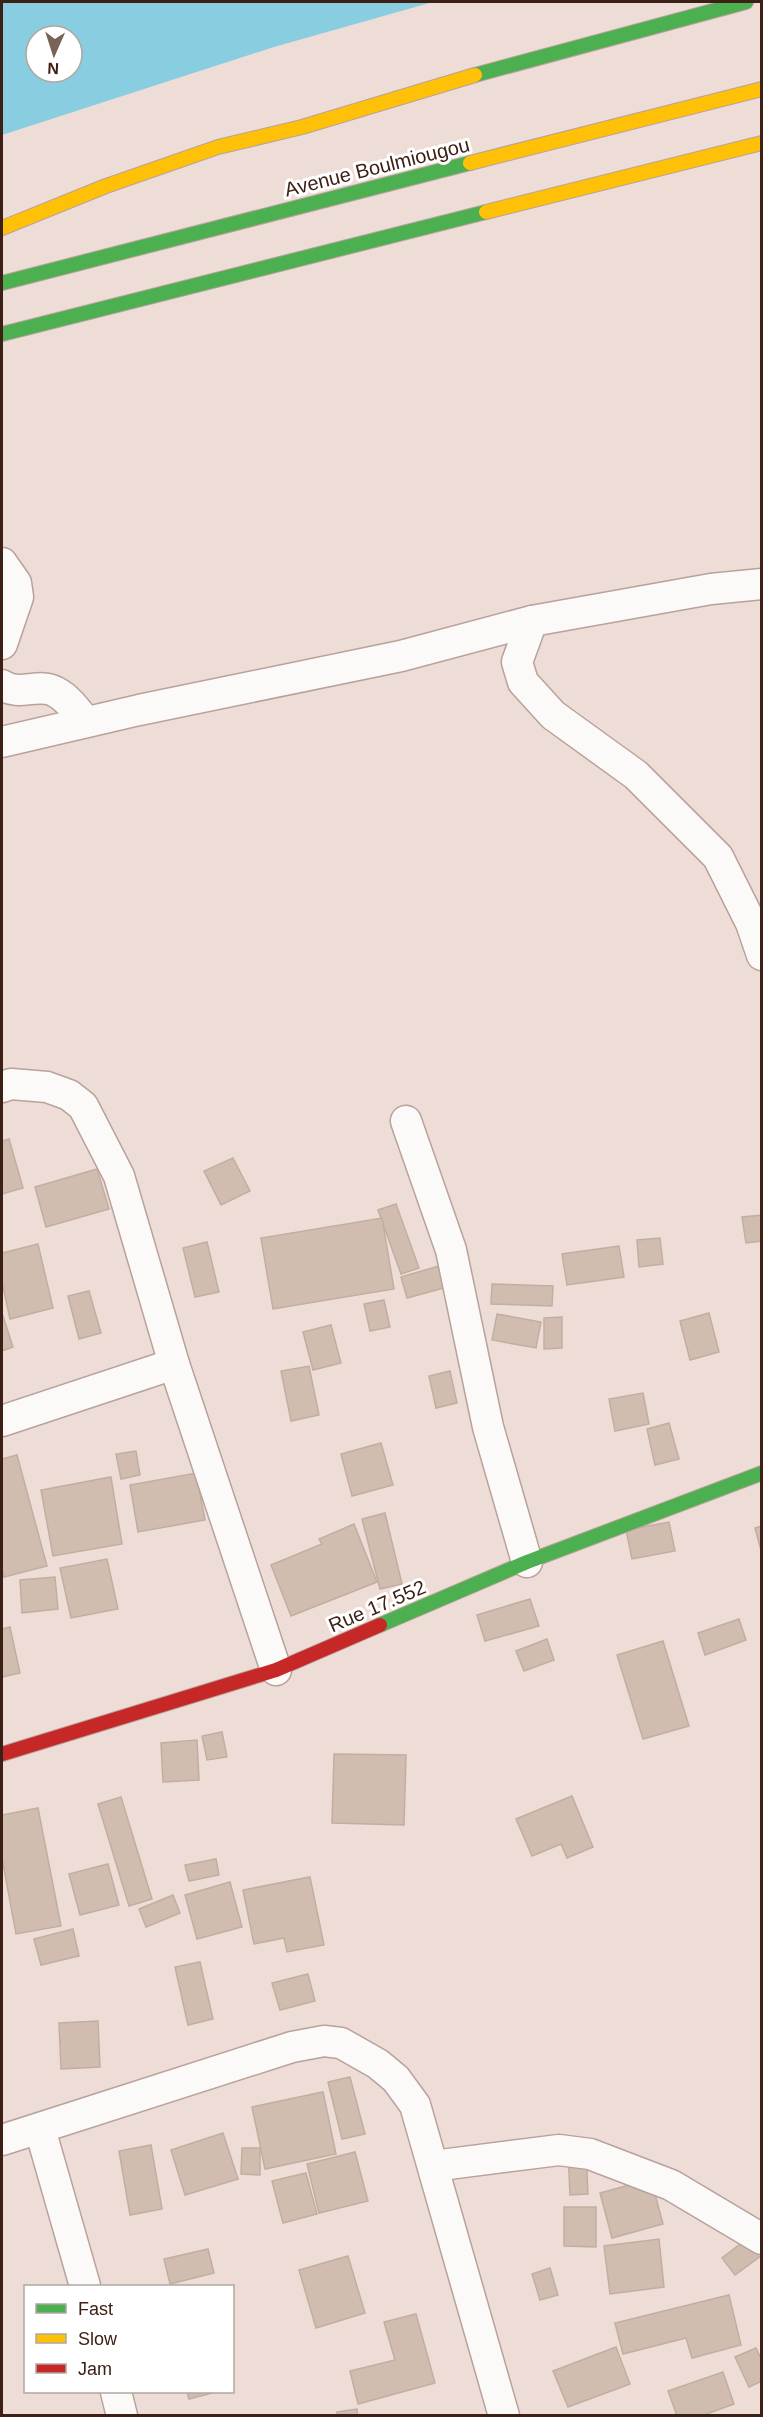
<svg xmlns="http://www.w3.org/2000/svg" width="763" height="2417" font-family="Arial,sans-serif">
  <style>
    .water { fill: #89cde0; fill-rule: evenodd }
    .building { fill: #d1bdb0; stroke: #c2aea1; stroke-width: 1.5 }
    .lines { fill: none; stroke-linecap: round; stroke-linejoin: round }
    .street-casing { stroke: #b8a29b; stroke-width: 33 }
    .fast-casing { stroke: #b8a29b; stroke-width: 16 }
    .slow-casing { stroke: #b8a29b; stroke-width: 16 }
    .jam-casing { stroke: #b8a29b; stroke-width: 16 }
    .street { stroke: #fcfaf9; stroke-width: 30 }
    .fast { stroke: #4caf50; stroke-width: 14 }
    .slow { stroke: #ffc107; stroke-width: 14 }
    .jam { stroke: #c62828; stroke-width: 14 }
    .labels { text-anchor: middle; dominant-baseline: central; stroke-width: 6; stroke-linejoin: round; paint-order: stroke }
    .street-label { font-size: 20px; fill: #3d2015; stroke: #fff }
  </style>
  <rect width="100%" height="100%" fill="#eedcd6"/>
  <path class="water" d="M2,2h431l-159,45 -272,88zM36,36h36v36h-36z"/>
  <g class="building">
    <polygon points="9,1139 23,1188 2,1194 2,1141"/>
    <polygon points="233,1158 250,1191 221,1205 204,1171"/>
    <polygon points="97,1169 109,1209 46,1227 35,1187"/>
    <polygon points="396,1204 419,1268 401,1274 378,1210"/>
    <polygon points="762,1215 762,1241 746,1243 742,1217"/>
    <polygon points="382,1218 394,1289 273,1309 261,1238"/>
    <polygon points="660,1238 663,1264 639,1267 637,1240"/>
    <polygon points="207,1242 219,1292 195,1297 183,1248"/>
    <polygon points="38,1244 53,1308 10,1319 2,1282 2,1253"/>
    <polygon points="619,1246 624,1277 567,1285 562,1254"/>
    <polygon points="456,1261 462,1283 407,1298 401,1277"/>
    <polygon points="492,1284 553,1286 552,1306 491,1304"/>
    <polygon points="89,1291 101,1333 79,1339 68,1296"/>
    <polygon points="384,1300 390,1327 370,1331 364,1304"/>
    <polygon points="2,1313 13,1347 2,1351"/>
    <polygon points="709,1313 719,1352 690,1360 680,1321"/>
    <polygon points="497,1314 541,1322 536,1348 492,1340"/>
    <polygon points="562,1317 562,1348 544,1349 544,1318"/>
    <polygon points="331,1325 341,1363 313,1370 303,1332"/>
    <polygon points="309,1366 319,1415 291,1421 281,1371"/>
    <polygon points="450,1371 457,1403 436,1408 429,1376"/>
    <polygon points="643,1393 649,1424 615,1431 609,1399"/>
    <polygon points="669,1423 679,1459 655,1465 647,1429"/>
    <polygon points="381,1443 393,1485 352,1496 341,1454"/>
    <polygon points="136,1451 140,1475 121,1479 116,1454"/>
    <polygon points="17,1455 47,1566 4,1577 2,1568 2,1459"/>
    <polygon points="196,1473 205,1520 138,1532 130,1485"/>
    <polygon points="111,1477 122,1544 53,1556 41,1490"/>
    <polygon points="385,1513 402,1584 380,1589 362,1519"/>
    <polygon points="669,1522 675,1551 632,1559 626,1530"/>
    <polygon points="354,1524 377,1582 291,1616 271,1565 322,1544 319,1539"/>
    <polygon points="762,1526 762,1554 755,1528"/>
    <polygon points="107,1559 118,1609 71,1618 60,1568"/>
    <polygon points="55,1577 58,1609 22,1613 20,1580"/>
    <polygon points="530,1599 539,1626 485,1641 477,1615"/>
    <polygon points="739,1619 746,1640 705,1655 698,1633"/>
    <polygon points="10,1627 20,1673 2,1677 2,1629"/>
    <polygon points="547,1639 554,1660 524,1671 516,1651"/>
    <polygon points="663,1641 689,1726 643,1739 617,1655"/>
    <polygon points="222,1732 227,1757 207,1760 202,1736"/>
    <polygon points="197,1740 199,1780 163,1782 161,1743"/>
    <polygon points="334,1754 406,1755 404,1825 332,1823"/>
    <polygon points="572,1796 593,1847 567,1858 561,1844 532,1856 516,1819"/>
    <polygon points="121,1797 152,1899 129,1906 98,1804"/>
    <polygon points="38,1808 61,1926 16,1934 2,1858 2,1815"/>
    <polygon points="216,1859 219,1875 189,1881 185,1865"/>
    <polygon points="108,1864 119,1905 80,1915 69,1874"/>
    <polygon points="310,1877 324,1945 287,1952 284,1938 254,1944 243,1890"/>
    <polygon points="230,1882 242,1927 197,1939 185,1895"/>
    <polygon points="173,1895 180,1913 146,1927 139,1909"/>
    <polygon points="73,1929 79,1956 41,1965 34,1939"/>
    <polygon points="200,1962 213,2019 188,2025 175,1967"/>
    <polygon points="308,1974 315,2001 280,2010 272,1983"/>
    <polygon points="98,2021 100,2067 61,2069 59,2023"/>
    <polygon points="350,2077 365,2134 342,2139 328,2082"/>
    <polygon points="323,2092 336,2154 265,2169 252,2107"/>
    <polygon points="223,2133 238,2179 185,2195 171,2150"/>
    <polygon points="151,2145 162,2209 130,2215 119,2151"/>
    <polygon points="242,2148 260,2148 260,2175 241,2174"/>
    <polygon points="586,2149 588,2194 570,2195 568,2150"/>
    <polygon points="355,2152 368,2201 319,2213 307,2164"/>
    <polygon points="306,2173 317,2214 283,2223 272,2181"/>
    <polygon points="651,2179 663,2224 612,2238 600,2193"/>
    <polygon points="564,2207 596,2207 596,2247 564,2246"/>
    <polygon points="752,2235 762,2247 762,2255 735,2275 722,2258"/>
    <polygon points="659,2239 664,2287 610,2294 604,2246"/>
    <polygon points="208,2249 214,2273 170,2284 164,2259"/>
    <polygon points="348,2256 365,2313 316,2328 299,2270"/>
    <polygon points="550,2268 558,2295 540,2300 532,2274"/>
    <polygon points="729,2295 741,2345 692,2358 686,2338 623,2354 615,2323"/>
    <polygon points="416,2314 435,2383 358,2404 350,2371 395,2360 384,2322"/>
    <polygon points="616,2347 630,2384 568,2407 553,2371"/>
    <polygon points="756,2348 762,2361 762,2381 749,2387 735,2357"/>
    <polygon points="723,2372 734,2404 701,2416 677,2416 668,2391"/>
    <polygon points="187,2392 216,2392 189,2399"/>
    <polygon points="357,2409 358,2416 337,2416 337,2412"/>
  </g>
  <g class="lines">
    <g class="street-casing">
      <g id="street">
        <polyline points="2,563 16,583 18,597 2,644"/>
        <polyline points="532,621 517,662 523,682 553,715 636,775 718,857 751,923 762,955"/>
        <path d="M2,685c17,12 37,-3 54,7 13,7 21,19 30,30"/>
        <polyline points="2,742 139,710 401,656 532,621 711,589 762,584"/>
        <polyline points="2,1087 11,1084 47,1087 69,1095 83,1106 119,1176 174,1364 276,1670"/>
        <polyline points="406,1121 451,1250 488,1427 527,1562"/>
        <polyline points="2,1421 174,1364"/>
        <polyline points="40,2129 85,2286"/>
        <polyline points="2,2140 292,2047 324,2041 341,2043 378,2064 396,2079 415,2105 504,2416"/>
        <polyline points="433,2166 559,2150 590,2154 671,2185 762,2239"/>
        <polyline points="116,2392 122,2416"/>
      </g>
    </g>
    <g class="fast-casing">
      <g id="fast">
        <polyline points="475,75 746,2"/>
        <polyline points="2,283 470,163"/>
        <polyline points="2,334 486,212"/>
        <polyline points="380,1625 527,1562 762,1473"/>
      </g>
    </g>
    <g class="slow-casing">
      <g id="slow">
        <polyline points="470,163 762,89"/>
        <polyline points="486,212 762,143"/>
        <polyline points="2,228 106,186 218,147 302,127 475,75"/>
      </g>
    </g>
    <g class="jam-casing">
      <polyline id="jam" points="2,1754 276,1670 380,1625"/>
    </g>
    <use href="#street" class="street"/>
    <use href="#fast" class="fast"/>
    <use href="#slow" class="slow"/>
    <use href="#jam" class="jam"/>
  </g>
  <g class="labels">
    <g class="street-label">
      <text transform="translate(377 167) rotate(-14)">Avenue Boulmiougou</text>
      <text transform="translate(377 1606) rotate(-23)">Rue 17.552</text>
    </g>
  </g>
  <rect width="763" height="2417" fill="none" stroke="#3d2015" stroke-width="6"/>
  <rect x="24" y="2285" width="210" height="108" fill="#ffffff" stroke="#b1a6a1" stroke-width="1.5"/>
  <rect x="36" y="2304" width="30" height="9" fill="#4caf50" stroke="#b1a6a1" stroke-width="1.5"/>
  <text x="78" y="2315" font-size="18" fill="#3d2015">Fast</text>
  <rect x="36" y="2334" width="30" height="9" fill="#ffc107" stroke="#b1a6a1" stroke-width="1.5"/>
  <text x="78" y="2345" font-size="18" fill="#3d2015">Slow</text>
  <rect x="36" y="2364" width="30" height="9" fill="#c62828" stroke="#b1a6a1" stroke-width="1.5"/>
  <text x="78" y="2375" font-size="18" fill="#3d2015">Jam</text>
  <g transform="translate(54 54) rotate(183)"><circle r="28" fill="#ffffff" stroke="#b1a6a1" stroke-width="1.5"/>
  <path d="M0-4.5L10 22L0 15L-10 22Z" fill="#7b6259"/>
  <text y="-9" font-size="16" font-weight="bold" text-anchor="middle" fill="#3d2015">N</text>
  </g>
</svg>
